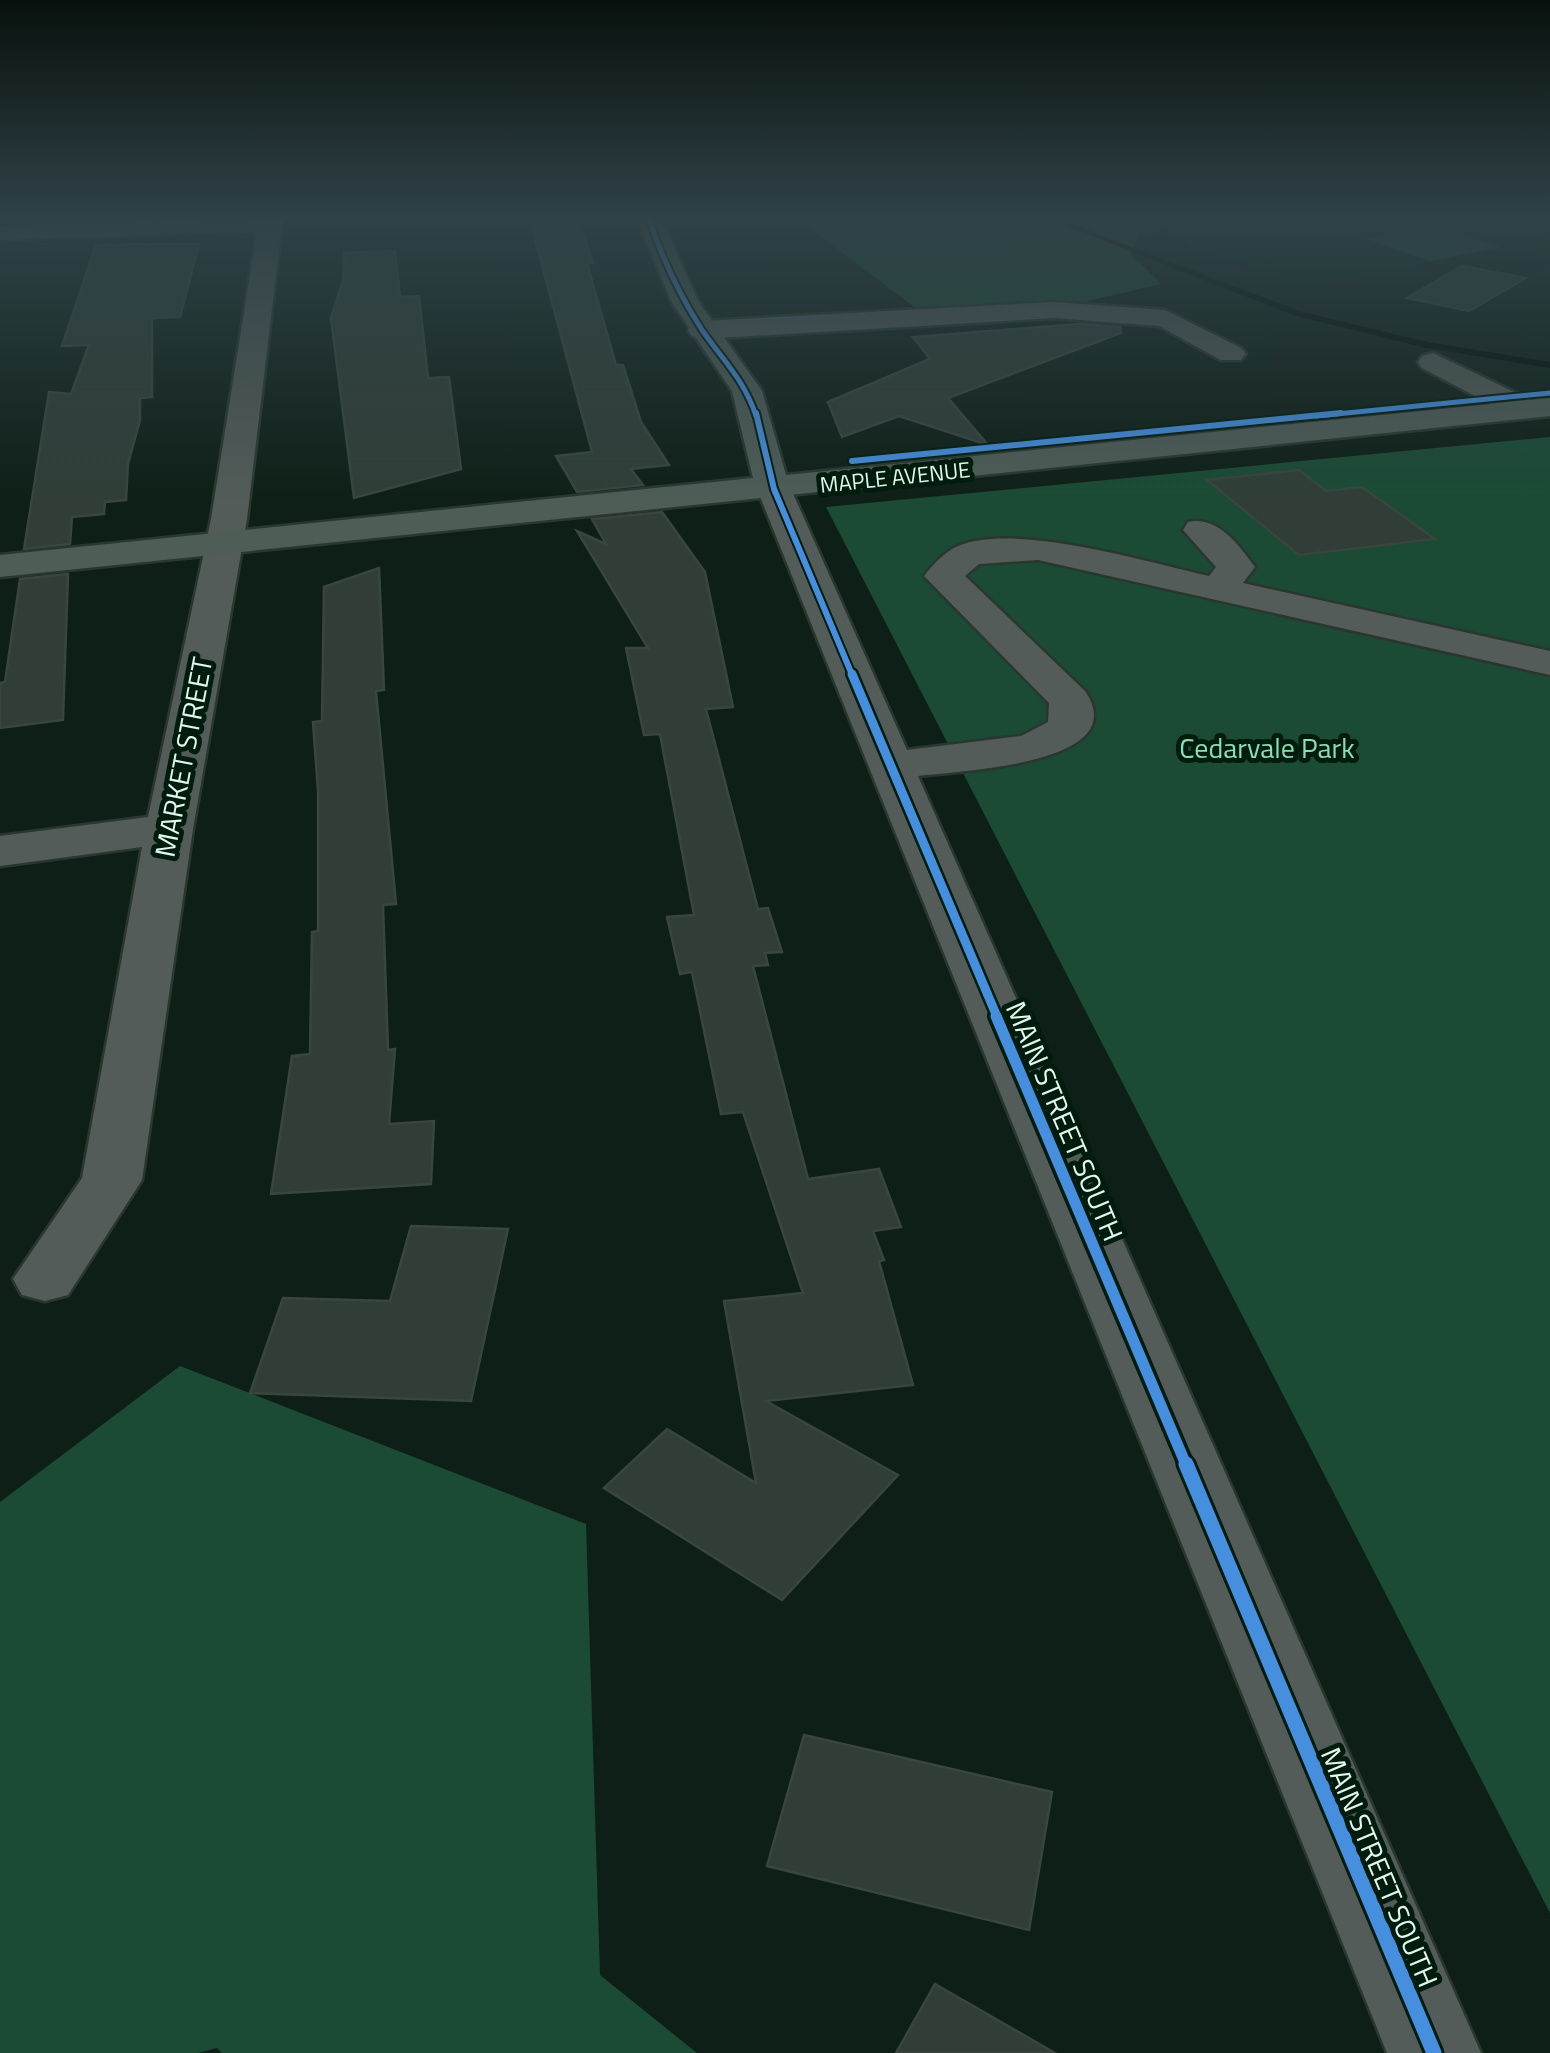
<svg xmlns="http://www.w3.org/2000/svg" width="1550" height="2053" font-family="'Titillium Web',sans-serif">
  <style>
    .built { fill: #042a1a }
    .green { fill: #1b4b35 }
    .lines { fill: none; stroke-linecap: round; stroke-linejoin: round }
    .stream { fill: #010b06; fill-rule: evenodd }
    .building { fill: #303e37; stroke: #38463f; stroke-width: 2.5 }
    .minor-casing { stroke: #2a3731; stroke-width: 5 }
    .major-casing { stroke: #2a3731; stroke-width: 5 }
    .minor { fill: #535c58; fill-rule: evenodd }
    .major { fill: #4f5d57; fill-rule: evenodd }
    .cycleway-far4-casing { stroke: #001c0f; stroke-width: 9 }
    .cycleway-far3-casing { stroke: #001c0f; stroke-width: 10 }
    .cycleway-far2-casing { stroke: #001c0f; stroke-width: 14 }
    .cycleway-far1-casing { stroke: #001c0f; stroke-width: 18 }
    .cycleway-casing { stroke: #001c0f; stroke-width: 21 }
    .cycleway-far4 { stroke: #468fdf; stroke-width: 5 }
    .cycleway-far3 { stroke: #468fdf; stroke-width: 6 }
    .cycleway-far2 { stroke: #468fdf; stroke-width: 9 }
    .cycleway-far1 { stroke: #468fdf; stroke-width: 11 }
    .cycleway { stroke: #468fdf; stroke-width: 15 }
    .labels { text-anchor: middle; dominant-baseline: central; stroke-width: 10; stroke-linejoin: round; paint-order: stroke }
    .far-street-label { font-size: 22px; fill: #e5f7ed; stroke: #001c0f }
    .park-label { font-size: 28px; fill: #8bdfb5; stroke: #001c0f }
    .street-label { font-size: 28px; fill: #e5f7ed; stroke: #001c0f }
  </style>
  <rect width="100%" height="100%" fill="#0e1f17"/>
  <polygon class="built" points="1224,216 1550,216 1550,258 1504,249 1303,286 1163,232"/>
  <g class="green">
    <polygon points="793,216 1193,216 1140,235 1130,253 1161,284 1087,301 1100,313 941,327"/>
    <polygon points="1434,227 1500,247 1430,261 1365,239"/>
    <polygon points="1550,437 1550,1913 826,507"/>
    <polygon points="180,1366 586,1524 600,1975 697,2053 222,2053 217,2048 198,2053 0,2053 0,1502"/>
  </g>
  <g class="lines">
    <polygon class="stream" points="1041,216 1051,216 1299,311 1427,342 1550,362 1550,368 1427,348 1293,315"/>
  </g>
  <g class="building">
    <polygon points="529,216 577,216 593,263 587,263 616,365 623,365 641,422 669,465 631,469 643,485 577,492 556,456 592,452"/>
    <polygon points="199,244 180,317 152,318 152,397 140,398 140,420 128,464 126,500 105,502 104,514 72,517 70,544 24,549 49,392 71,394 89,345 62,346 96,245"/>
    <polygon points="395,251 400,297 419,296 428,378 449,377 461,469 354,498 331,318 343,280 344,253"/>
    <polygon points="1462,266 1526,278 1469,311 1407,298"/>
    <polygon points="1078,324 1120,327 1121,333 948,398 988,445 899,416 842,437 828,402 930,359 913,337"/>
    <polygon points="1299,470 1326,491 1362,487 1435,539 1299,555 1207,480"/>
    <polygon points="662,512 705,572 733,707 706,709 758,909 768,908 782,952 765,953 768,965 753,966 808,1179 879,1169 901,1227 873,1231 884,1260 879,1261 913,1385 766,1401 898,1475 782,1600 604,1488 667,1429 756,1483 724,1301 803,1293 743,1112 721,1114 692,972 680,974 667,917 694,915 660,734 644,735 626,648 648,648 577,531 606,544 592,519"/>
    <polygon points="379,568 384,690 376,691 396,904 383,905 388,1050 395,1049 389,1124 434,1121 431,1184 271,1194 292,1056 310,1054 312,932 318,931 318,791 313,722 322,721 324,587"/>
    <polygon points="68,574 63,720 0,728 0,683 5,682 20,579"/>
    <polygon points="411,1226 508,1229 471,1401 250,1393 283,1298 390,1301"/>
    <polygon points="804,1735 1052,1792 1029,1930 767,1866"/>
    <polygon points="935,1984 1055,2053 896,2053"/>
  </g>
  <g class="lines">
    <g class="minor-casing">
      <g id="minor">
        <polygon points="283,216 247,519 193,829 142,1180 68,1295 45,1301 22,1295 13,1279 82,1178 142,847 0,866 0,836 148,817 211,519 257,231 0,240 0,226"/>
        <polygon points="1054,302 1165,310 1241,348 1246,354 1241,360 1221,360 1159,326 1054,318 702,339 692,336 688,330 692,324 702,321"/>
        <polygon points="1433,353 1537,403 1542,410 1537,417 1515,417 1422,368 1418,362 1422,356"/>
        <path d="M774,479l12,3 5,7 116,261 114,-14 27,-14 1,-19 -125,-127c8,-11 22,-25 34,-30 57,-24 189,16 251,30l7,-9 -33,-37 5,-8c29,-7 51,23 67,45l-12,16 307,68v24l-512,-115 -59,4 -14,12 120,115c51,74 -129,80 -167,85l563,1277h-94l-630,-1564 5,-7z"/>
      </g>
    </g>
    <g class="major-casing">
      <polygon id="major" points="636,216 660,216 698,301 762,391 786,475 1550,398 1550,416 0,577 0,555 753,478 732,391 671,301"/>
    </g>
    <use href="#minor" class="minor"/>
    <use href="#major" class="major"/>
    <g class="cycleway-far4-casing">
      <g id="cycleway-far4">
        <path d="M648,216c13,40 31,78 54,114 20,29 43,51 54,86"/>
        <polyline points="1316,416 1550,393"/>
      </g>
    </g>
    <g class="cycleway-far3-casing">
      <g id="cycleway-far3">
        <polyline points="756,413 774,489 853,677"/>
        <polyline points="852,461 1341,413"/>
      </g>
    </g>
    <g class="cycleway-far2-casing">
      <polyline id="cycleway-far2" points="852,674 998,1019"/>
    </g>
    <g class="cycleway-far1-casing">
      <polyline id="cycleway-far1" points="996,1016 1187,1467"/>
    </g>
    <g class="cycleway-casing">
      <polyline id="cycleway" points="1186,1464 1434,2053"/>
    </g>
    <use href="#cycleway-far4" class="cycleway-far4"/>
    <use href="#cycleway-far3" class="cycleway-far3"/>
    <use href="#cycleway-far2" class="cycleway-far2"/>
    <use href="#cycleway-far1" class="cycleway-far1"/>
    <use href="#cycleway" class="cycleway"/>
  </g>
  <linearGradient id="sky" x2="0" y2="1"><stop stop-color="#08110d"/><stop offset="0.43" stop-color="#304247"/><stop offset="1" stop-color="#304247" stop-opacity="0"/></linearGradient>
  <rect width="1550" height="503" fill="url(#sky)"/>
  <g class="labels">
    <g class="far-street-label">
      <text transform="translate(895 477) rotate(-6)">MAPLE AVENUE</text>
    </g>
    <g class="park-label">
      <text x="1267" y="747">Cedarvale Park</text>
    </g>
    <g class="street-label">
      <text transform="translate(183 757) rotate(-79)">MARKET STREET</text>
      <text transform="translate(1065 1121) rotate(67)">MAIN STREET SOUTH</text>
      <text transform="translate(1380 1867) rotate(67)">MAIN STREET SOUTH</text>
    </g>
  </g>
</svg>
